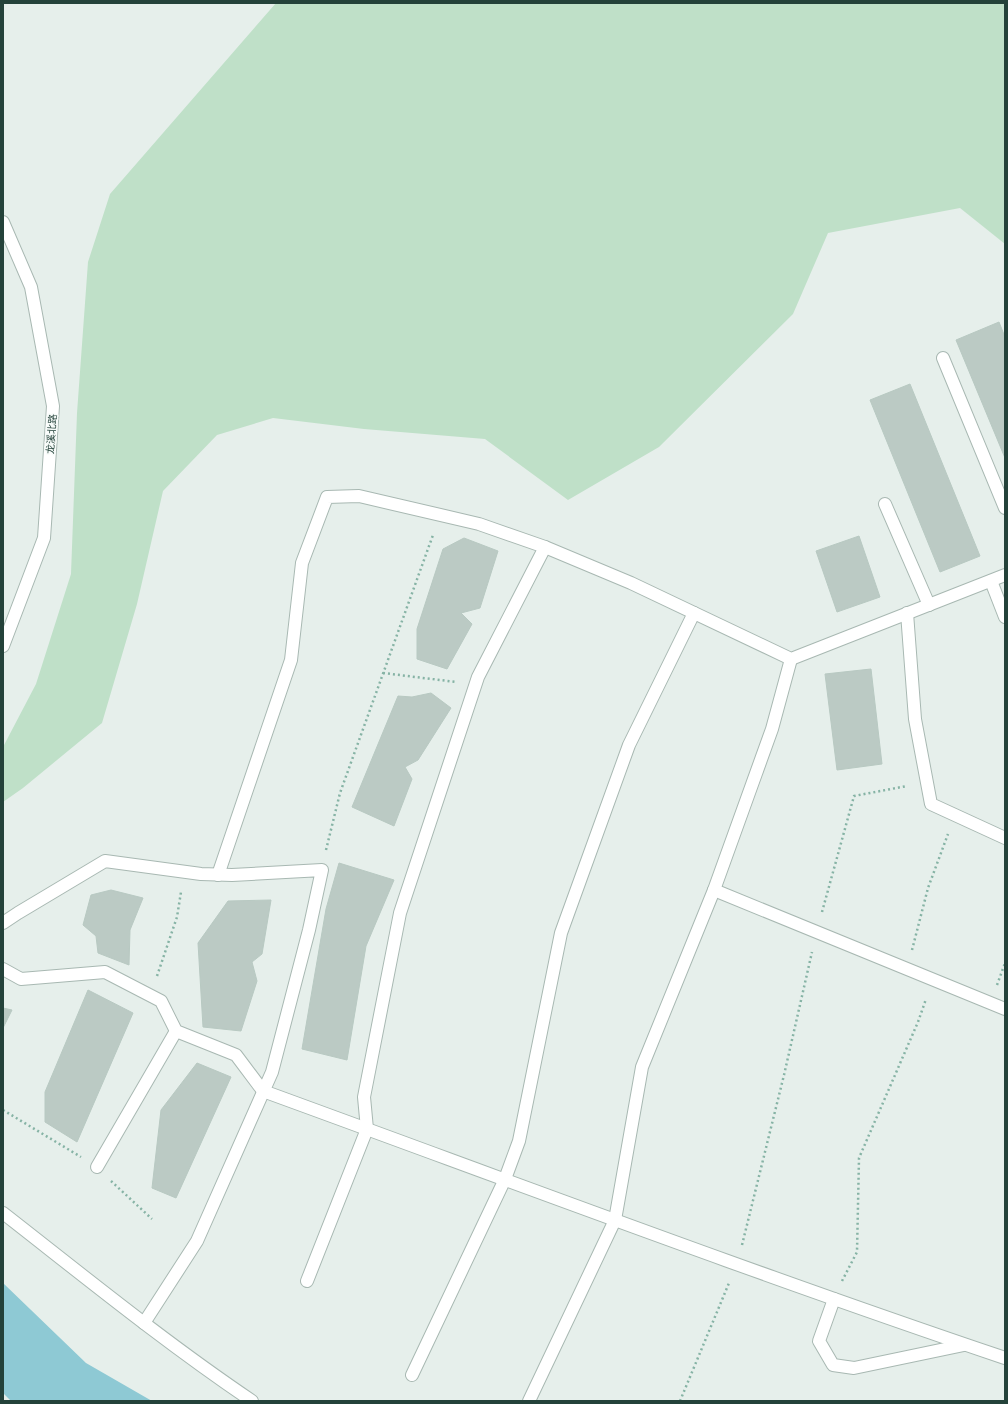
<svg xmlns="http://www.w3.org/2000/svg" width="1008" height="1404" font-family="Commissioner,'Noto Sans SC',sans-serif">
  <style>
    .green { fill: #bfe0c8 }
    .water { fill: #8ec9d4 }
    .building { fill: #bbcac4; stroke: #b8c9c2 }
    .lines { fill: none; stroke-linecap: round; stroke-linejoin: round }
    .minor-casing { stroke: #a8b8b2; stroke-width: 14 }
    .path { stroke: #86b3a5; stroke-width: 2.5; stroke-dasharray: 2 3; stroke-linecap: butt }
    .minor { stroke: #fff; stroke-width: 12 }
    .labels { text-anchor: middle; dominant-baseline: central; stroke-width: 3; stroke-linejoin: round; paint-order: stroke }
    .street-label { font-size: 10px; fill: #24423a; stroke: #f7fbf9 }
  </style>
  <rect width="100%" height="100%" fill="#e6efeb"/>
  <polygon class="green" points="276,3 1005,3 1005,244 960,208 828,233 793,314 659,447 568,500 485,439 364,429 273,418 217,435 163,491 137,604 102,723 23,788 3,802 3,747 36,684 71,574 77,413 88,262 110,194"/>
  <polygon class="water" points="3,1283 86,1363 152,1401 11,1401 3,1393"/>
  <g class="building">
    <polygon points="999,322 1005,337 1005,458 956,340"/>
    <polygon points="910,384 980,556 940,572 870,400"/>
    <polygon points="859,536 880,597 837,612 816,551"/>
    <polygon points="464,538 498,551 480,608 461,613 472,624 447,669 417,659 417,629 443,549"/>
    <polygon points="871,669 882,764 837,770 825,674"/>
    <polygon points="431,693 451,708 418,760 405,767 412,779 394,826 352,807 398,696 412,697"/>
    <polygon points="339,863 394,880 366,946 347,1060 302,1049 326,909"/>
    <polygon points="111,890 143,898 130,930 129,965 98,953 96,936 83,925 91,895"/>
    <polygon points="271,900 262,954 252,962 257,981 241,1031 203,1027 198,943 228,901"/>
    <polygon points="88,990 133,1013 77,1142 45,1122 45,1092"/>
    <polygon points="3,1008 12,1010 3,1028"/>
    <polygon points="197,1063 231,1077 176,1198 152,1188 161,1110"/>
  </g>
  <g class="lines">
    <g class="minor-casing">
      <g id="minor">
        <polyline points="3,222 31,287 53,406 44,538 3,646"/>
        <polyline points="943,358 1005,508"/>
        <polyline points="885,504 929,605"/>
        <polyline points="991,581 1005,617"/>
        <polyline points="907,613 915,719 931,804 1005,838"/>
        <polyline points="218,875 291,660 302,563 327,497 359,496 479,524 545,547 631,583 791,659 1005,575"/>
        <polyline points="714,890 1005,1009"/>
        <polyline points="3,923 18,913 105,861 201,874 232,875 322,870 309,930 272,1072 197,1241 144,1323"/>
        <path d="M3,969l18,10 84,-7 56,29 15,30 60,24 27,36c247,90 493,183 742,267"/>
        <polyline points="97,1167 176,1031"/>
        <path d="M3,1213c82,64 163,130 249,188"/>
        <polyline points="307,1281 367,1129 364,1097 400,913 478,677 545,547"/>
        <polyline points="834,1299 819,1341 833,1365 854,1368 964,1345"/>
        <polyline points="412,1375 505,1179 519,1141 561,933 629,745 694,613"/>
        <polyline points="529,1401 615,1220 642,1067 714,890 772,729 791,659"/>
      </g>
    </g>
    <g class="path">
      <polyline points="383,673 456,682"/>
      <polyline points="326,850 340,793 433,535"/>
      <polyline points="822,912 854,796 907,786"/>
      <polyline points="912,950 928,888 948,834"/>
      <polyline points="157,976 177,917 181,892"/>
      <polyline points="997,985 1005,963"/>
      <polyline points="3,1110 81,1157"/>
      <polyline points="111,1181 152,1219"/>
      <polyline points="742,1245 784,1075 812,952"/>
      <polyline points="842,1281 857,1252 859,1158 918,1022 926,999"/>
      <polyline points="680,1401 729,1283"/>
    </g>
    <use href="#minor" class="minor"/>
  </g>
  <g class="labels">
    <g class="street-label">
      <text transform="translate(51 434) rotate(-86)">龙溪北路</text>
    </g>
  </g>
  <rect width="1008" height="1404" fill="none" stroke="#24423a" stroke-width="8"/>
</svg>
